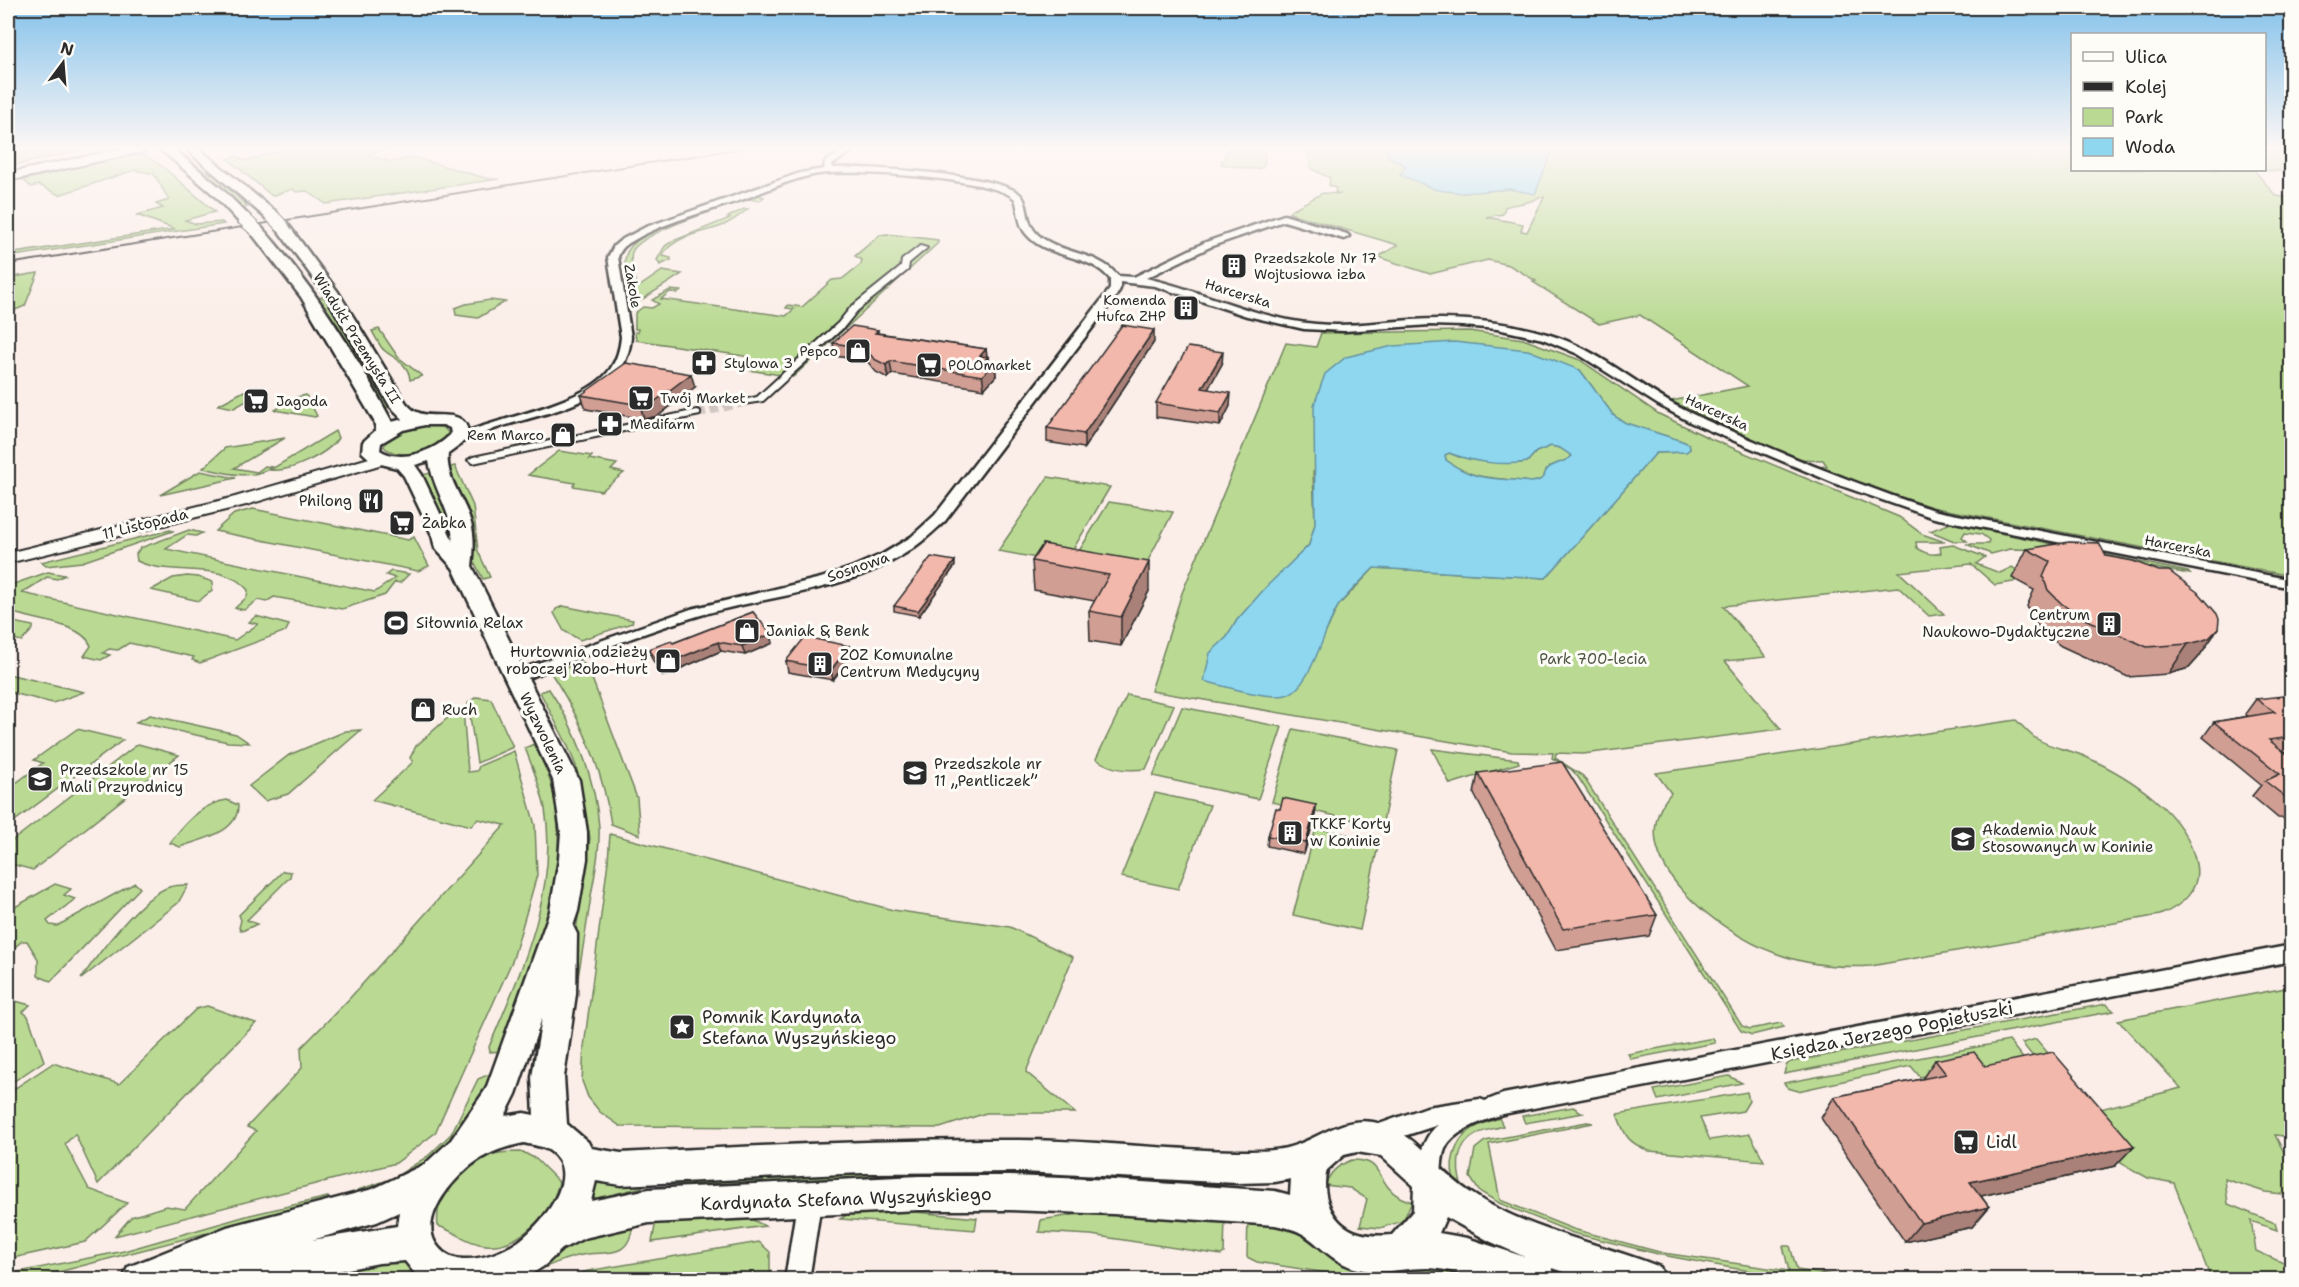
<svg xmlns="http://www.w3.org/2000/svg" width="2299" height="1287" font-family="'Shantell Sans',sans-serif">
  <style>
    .green { fill: #bada93; stroke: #72825f; stroke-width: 1.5; fill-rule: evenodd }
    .water { fill: #8ed7ef; stroke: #6692a1; stroke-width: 1.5; fill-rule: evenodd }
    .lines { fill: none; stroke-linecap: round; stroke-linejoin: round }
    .pedestrian-tunnel { stroke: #d1c7c2; stroke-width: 9; stroke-dasharray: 9 4.5; stroke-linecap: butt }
    .pedestrian-casing { stroke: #2b2b2b; stroke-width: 4 }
    .minor-casing { stroke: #2b2b2b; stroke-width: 5 }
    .tertiary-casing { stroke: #2b2b2b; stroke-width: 4 }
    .secondary-casing { stroke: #2b2b2b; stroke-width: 5 }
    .primary-casing { stroke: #2b2b2b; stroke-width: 4 }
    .pedestrian { fill: #fdfcf7; fill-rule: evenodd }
    .minor { fill: #fdfcf7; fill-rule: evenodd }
    .tertiary { fill: #fdfcf7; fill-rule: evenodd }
    .secondary { fill: #fdfcf7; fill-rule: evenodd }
    .primary { fill: #fdfcf7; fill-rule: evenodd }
    .rail { stroke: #2b2b2b; stroke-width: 2 }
    .secondary-bridge-casing { stroke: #2b2b2b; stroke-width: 15; stroke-linecap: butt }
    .secondary-bridge { stroke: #fdfcf7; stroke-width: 13 }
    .wall { fill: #d19e94; stroke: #2b2b2b; stroke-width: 1.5 }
    .shaded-wall { fill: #aa8178; stroke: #2b2b2b; stroke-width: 1.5 }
    .building { fill: #f3b8ac; stroke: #2b2b2b; stroke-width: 1.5 }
    .labels { text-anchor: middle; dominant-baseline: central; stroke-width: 6; stroke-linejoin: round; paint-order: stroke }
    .far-poi-label { font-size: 14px; fill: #2b2b2b; stroke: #fdfcf7; text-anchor: start }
    .far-street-label { font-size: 14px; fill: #2b2b2b; stroke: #fdfcf7 }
    .poi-label { font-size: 15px; fill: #2b2b2b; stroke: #fdfcf7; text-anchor: start }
    .street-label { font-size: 15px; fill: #2b2b2b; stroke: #fdfcf7 }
    .park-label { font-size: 15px; fill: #4f5745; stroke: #fdfcf7 }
    .near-poi-label { font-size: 18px; fill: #2b2b2b; stroke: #fdfcf7; text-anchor: start }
    .near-street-label { font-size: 18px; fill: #2b2b2b; stroke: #fdfcf7 }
  </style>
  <rect width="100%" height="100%" fill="#fbeee8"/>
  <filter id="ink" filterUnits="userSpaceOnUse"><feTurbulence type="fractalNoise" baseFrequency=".0167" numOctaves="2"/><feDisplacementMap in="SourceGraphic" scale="12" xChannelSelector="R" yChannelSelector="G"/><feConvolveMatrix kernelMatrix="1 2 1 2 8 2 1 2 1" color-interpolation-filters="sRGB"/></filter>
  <g filter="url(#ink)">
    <g class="green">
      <polygon points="8,148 90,148 8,167"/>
      <polygon points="290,148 389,148 367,155 392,162 412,157 489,179 499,179 326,204 307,191 296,192 293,189 272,196 228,159 236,156 246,161"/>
      <polygon points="1229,148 1263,148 1265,162 1262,168 1250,169 1221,164"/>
      <path d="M1302,148h85l1,8 18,10 -6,9 63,18 46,-4 26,4 17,-42 -11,-3h531v22h182l22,26 15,2v378l-365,-70 -106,-36 2,-4h5l-4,-6 -26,-1 -126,-58 77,-15 -108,-71 -41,9 -66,-42 3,-1 -27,-16 -21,-5 -58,14 -52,-17 20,-12 -109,-32 2,-3 32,-17 18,1 -6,-2 1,-4 -7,-3 1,-7 -20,-10c-1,-9 2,-15 -8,-20zM1539,197h5l-17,35 -6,-1 2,-7 -37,-7 17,-3 2,-7c11,-4 26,-3 34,-10z"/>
      <polygon points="2265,148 2291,148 2291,172 2263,170"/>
      <polygon points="176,151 180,151 204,171 215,176 248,207 241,208"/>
      <polygon points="145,155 163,167 215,212 185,220 196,224 222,222 224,224 8,257 8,254 175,229 137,215 163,208 156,204 169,200 154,174 135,170 59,195 39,185 31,187 23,180 126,156"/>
      <path d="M756,194l8,3 -5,4 -9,-2c-23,8 -110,32 -118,53 -3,10 2,23 4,32l-8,2c-5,-29 -7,-36 20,-53z"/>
      <path d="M744,209h4c-7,6 -20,15 -29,18 -19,6 -43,9 -56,27v2l8,2v2l-11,5 -3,-5 8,-14 8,-5 57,-23 -2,-1z"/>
      <polygon points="887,234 938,240 938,243 793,377 748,370 754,365 748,364 751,357 636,340 635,332 638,332 638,329 635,329 635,313 643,307 652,308 659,304 652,300 670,290 681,291 678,293 670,292 661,299 786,316 794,309 786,308 788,305 802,307 832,280 842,279 861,264 862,260 855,256 880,235"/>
      <polygon points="662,271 682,274 632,306 630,293"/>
      <polygon points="38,273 25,306 8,313 8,278"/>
      <polygon points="326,296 348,337 390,407 384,408 318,298"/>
      <polygon points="490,300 505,302 478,318 456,315 455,308 466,304"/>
      <path d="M379,329l19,28 24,19 -12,4c-1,-19 -21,-23 -28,-32 -4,-5 -7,-12 -10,-17z"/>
      <path d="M1469,331l54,8 57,21 79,54 52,25 188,78 23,17 23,8h-29l1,6c7,5 15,8 24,5l-1,-6 13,-2 32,12 -9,7 24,9 12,-6 13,8 -12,7 -18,3 -24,-21 -72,8 45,42 -15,2 -31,-29 -175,19 43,51 -41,4 56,68 -198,25 -27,-1 -1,5 28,18 159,250 8,3 31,-6 3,4 -32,8 -11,-4 -163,-254 -7,-8 -19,-11 1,-5 -41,-1 -361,-61 31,-98 104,-250 30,4 5,-14zM1580,370l34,46 11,7 57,18 7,3 1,5 -4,3 -30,1 -110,125 -172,-10 -36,38 -32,69 -28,21 -46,-8 -21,-35 16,-16 10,-17 30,-33 42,-42 6,-21 -2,-52z"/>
      <polygon points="244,391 261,393 234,408 218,405"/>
      <polygon points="306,395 317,416 315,417 275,410 297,397"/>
      <path d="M424,425l19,2 5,5c-6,21 -49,29 -64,15 2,-17 26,-19 40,-22z"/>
      <path d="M335,431l3,7c-10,16 -49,35 -68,32z"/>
      <path d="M285,438l-51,30 23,4 8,-6 7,1c-22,14 -46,6 -69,1l22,-20z"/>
      <path d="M1551,446l9,2 12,8c-9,9 -26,6 -28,21l-6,4 -7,1c-35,-5 -56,0 -85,-22l-1,-5 4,-2 10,4 60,6 8,-1 9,-10z"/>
      <polygon points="559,451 592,456 589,459 617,464 611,470 624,473 601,491 573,486 575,483 528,475"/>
      <polygon points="455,466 473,506 478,551 490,577 483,579 473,559 468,509 447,468"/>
      <polygon points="200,471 236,478 160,495"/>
      <polygon points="431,473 446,506 457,549 450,548 442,517 422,475"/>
      <polygon points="1048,477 1110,487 1065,563 998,551"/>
      <polygon points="1109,502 1173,512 1140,576 1071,564"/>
      <polygon points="253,509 408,540 414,537 429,566 418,571 215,531 234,514"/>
      <polygon points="1951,523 2188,572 2190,574 2051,550 2010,549 1991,554 1966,544 1988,544 1989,540 1981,534 1965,532 1962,537 1967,541 1954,541 1930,531"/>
      <polygon points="170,530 173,531 82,562 46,566 41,562"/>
      <path d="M189,530l13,3 -6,3 -9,-1 -21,14 209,43 20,-14 -9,-3 5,-4 18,3 -9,9 -5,-1 -10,13 -43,14 -68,-12 -8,5 -8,-2 -14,10 -9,-2 12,-11 1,-7c-26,-31 -77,-12 -111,-29l-1,-7 4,-6z"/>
      <path d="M48,572l17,3 -8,4 -10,-2 -25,16 213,47 23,-16 -9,-2 7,-6 33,9 -3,6 -86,32 -8,-3 2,-3 -65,-14 -11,7 -9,-1 -6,4 7,2 -9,5 -17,-4 7,-10c-9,-24 -62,-26 -83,-35v-25z"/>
      <polygon points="187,576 198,577 213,582 212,590 199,601 151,590 173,578"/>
      <polygon points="563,606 633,620 632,623 580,640 564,631 554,613 556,609"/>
      <polygon points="8,621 33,626 33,629 22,641 8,638"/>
      <path d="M582,662l6,6 49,130 3,37 -29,-11c-8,-54 -30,-105 -60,-151z"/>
      <polygon points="8,674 84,692 53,703 8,692"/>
      <path d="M549,689c26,38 47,91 50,138 1,23 -4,46 -8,69 -5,35 -11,70 -17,105l2,-70 14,-93 -14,-72 -9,-22 -27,-52z"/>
      <path d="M1127,695l47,10 -28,64c-20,2 -34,1 -50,-10z"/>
      <polygon points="476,697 491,699 513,747 477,763 468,703"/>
      <polygon points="460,707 463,709 468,772 477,771 479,766 514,751 535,825 537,875 513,959 435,1133 396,1163 115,1236 131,1217 166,1206 185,1209 256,1131 247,1127 302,1068 301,1048 349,999 505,825 478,819 471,826 372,800 413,762 410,758 416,746"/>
      <polygon points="1182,707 1282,727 1258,799 1153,776"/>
      <polygon points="150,715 236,734 249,743 228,742 136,722"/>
      <path d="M2016,720c7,6 13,15 21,19 12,8 33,11 47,17 44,20 103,56 112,108 5,26 -14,42 -36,51l-289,51c-33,2 -65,-1 -96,-13 -53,-19 -160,-95 -104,-160l-15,-20z"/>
      <polygon points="77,729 123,740 8,826 8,789 43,763 34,760"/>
      <polygon points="1293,729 1398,750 1382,826 1272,802"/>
      <polygon points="361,730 288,794 265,801 249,786 289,755 346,731"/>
      <polygon points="138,744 179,755 33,870 15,865 8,872 8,844"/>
      <path d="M534,744c56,95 2,213 -30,307l-14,1 -1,-5c31,-73 70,-156 56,-238 -4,-21 -12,-41 -20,-61z"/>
      <polygon points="1432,749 1518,760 1519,763 1450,784"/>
      <polygon points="1155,793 1210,805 1178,889 1121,877"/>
      <path d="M227,800l11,5c1,28 -37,34 -58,42l-10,-4c14,-20 33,-40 57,-43z"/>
      <polygon points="1316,828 1379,841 1360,930 1293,915"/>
      <polygon points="610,834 893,910 1010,927 1073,957 1026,1072 1075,1113 986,1113 940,1128 620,1126 600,1112 588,1097 582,1081 584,1047 608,861"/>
      <polygon points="283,871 291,872 290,877 247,920 257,924 242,931 239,928 241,920 239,915"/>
      <polygon points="135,883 140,888 51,981 38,976 38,959 27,941 22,941 8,953 8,911 55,884 71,889 64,895 75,899 47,921 50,925 57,926"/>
      <path d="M188,885l-10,18 -97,76c17,-25 60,-83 88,-92 6,-2 13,-2 19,-2z"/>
      <polygon points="2291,987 2291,1137 2275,1135 2291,1166 2291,1195 2265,1192 2225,1179 2228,1204 2275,1223 2277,1230 2251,1221 2256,1251 2288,1265 2291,1279 2211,1279 2174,1183 2148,1178 2117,1161 2022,1043 2036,1039 2097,1110 2181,1088 2118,1020"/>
      <polygon points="8,999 30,1005 23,1012 28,1016 44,1061 8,1085"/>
      <polygon points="2106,1004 2114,1011 1784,1074 1786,1066 1790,1062"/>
      <polygon points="207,1006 256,1023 98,1184 75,1134 65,1144 89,1189 127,1203 85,1242 8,1259 8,1093 53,1063 119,1084 196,1009"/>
      <polygon points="1713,1038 1715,1043 1631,1059 1628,1054"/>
      <polygon points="2009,1041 2034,1072 1959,1068 1920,1077 1911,1066 1798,1091 1788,1088 1784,1083"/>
      <polygon points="490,1074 496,1074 461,1134 419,1170 397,1184 354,1196 353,1193 358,1190 394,1178 428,1156 451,1134 478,1079"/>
      <polygon points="1729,1076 1742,1083 1658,1100 1654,1090"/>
      <path d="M1747,1092l2,9 -6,10 -43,7 10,22 40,-6 14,27 -115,-10c-22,-9 -24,-15 -32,-37z"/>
      <polygon points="1573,1107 1583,1113 1525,1123 1522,1116"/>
      <path d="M1499,1118l4,8c-9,3 -20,4 -28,9 -22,13 -19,41 -9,61 -3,-4 -7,-7 -9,-11 -11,-18 -2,-46 15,-56 8,-5 19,-8 27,-11z"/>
      <polygon points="1587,1122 1593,1123 1489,1144 1500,1200 1573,1229 1663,1253 1789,1271 1783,1246 1790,1246 1797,1270 1859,1279 1802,1279 1732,1268 1662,1255 1573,1233 1499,1203 1479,1191 1470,1177 1475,1149 1485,1141"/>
      <path d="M523,1152l13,7 23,23c-6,30 -39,66 -73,63 -17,-1 -32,-14 -48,-19 -4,-29 18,-55 43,-68 13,-6 28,-6 42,-6z"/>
      <path d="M1352,1160c26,0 23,10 36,27 7,9 15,12 24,15l-9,19 -23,7 -20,-2 7,-27 -17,-11 -25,-3c6,-14 13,-20 27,-25z"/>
      <polygon points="912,1169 1101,1172 1225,1179 1225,1189 912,1179 669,1185 669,1180"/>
      <polygon points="645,1181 642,1187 583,1202 589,1182"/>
      <polygon points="328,1197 329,1201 32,1279 8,1279 8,1274 124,1251 250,1215"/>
      <polygon points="884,1209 977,1218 975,1230 840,1219 855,1210"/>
      <polygon points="1092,1212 1225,1217 1224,1253 1221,1255 1091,1235 1039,1232 1041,1220"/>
      <polygon points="745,1216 765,1226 652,1242 656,1221"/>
      <polygon points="1248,1218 1287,1224 1318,1244 1336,1259 1356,1269 1379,1274 1430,1269 1483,1279 1366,1279 1257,1262 1247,1257"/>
      <path d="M634,1224c-3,9 -4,20 -13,25 -10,6 -22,3 -33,5 -22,3 -43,13 -63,23 31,-25 67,-51 109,-53z"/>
      <polygon points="759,1242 770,1252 770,1279 564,1279 588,1271"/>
      <polygon points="396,1260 410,1262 416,1271 414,1279 332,1280 337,1266"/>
    </g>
    <g class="water">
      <polygon points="1387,148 1477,148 1487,152 1510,150 1510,148 1541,148 1552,151 1535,194 1509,189 1463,193 1437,190 1400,175 1406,166 1388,156"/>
      <path d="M1454,342l74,8 52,20 34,46 12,7 56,18 7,3 1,5 -4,3 -30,1 -110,125 -172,-10c-12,12 -25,24 -35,37 -15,21 -27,83 -53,90 -17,5 -63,-9 -82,-14l6,-28 17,-16 10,-17 30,-34 42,-41 6,-21 -1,-119 11,-31 21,-17 47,-11zM1551,446l9,2 12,8c-9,9 -26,6 -28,21l-6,4 -7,1c-35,-5 -55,1 -85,-22l-1,-5 4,-2c23,9 53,13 78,9l9,-10z"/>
    </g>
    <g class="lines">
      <polyline class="pedestrian-tunnel" points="697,413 746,402"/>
      <g class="pedestrian-casing">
        <g id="pedestrian">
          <polygon points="920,246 927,248 909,263 908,270 857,311 844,327 763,401 743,404 743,400 757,397 838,323 851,307 901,267 902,260"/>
          <polygon points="697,410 700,411 700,415 473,463 468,460 473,457"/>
        </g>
      </g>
      <g class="minor-casing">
        <g id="minor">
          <path d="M847,148h9l-24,17v3c35,-2 157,6 185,24 16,10 3,33 28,48 24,15 54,13 73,36l16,1 72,-35 78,-27 63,19 2,2 -5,3 -60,-18 -72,25 -66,32c58,13 111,41 170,46 32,3 64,-2 95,-4 47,-3 95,1 139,15 50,15 88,52 134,75 24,12 50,22 75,33 58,25 117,48 178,68l355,69v8l-358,-70 -95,-33 -147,-62 -35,-19 -79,-50 -35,-15 -46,-10 -34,-3 -33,-1 -86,6 -40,-2 -57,-13 -92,-30 -35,-4v7l-5,9 -170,223c-8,7 -16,15 -24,21 -61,49 -148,52 -220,73 -61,18 -121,43 -181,66h-10l-3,-4 3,-4 181,-64 130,-31 32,-11 30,-13 28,-17 24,-22 175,-226v-10c-21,-27 -66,-19 -86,-48 -6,-9 -5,-21 -9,-32 -18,-21 -166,-30 -197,-25 -25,4 -50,16 -74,25 -38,13 -81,23 -115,44 -6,4 -9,8 -11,14l13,80c-5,65 -82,74 -131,90 -11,3 -37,18 -47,16v-6c41,-19 134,-32 158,-69 6,-9 9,-20 10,-31l-13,-80 6,-11 7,-6 25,-13 154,-54 24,-4 1,-7z"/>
          <path d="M2292,945v16l-789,153c-17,6 -50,16 -58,35 -5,12 -2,26 -7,38l-8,3 -8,-3c-8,-19 0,-50 16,-62l-62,20 -8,-3 -3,-7 3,-7 59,-21 53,-8 5,2 18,-7z"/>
          <polygon points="810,1186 818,1189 822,1197 809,1280 785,1280 798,1197 802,1189"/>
        </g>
      </g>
      <g class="tertiary-casing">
        <polygon id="tertiary" points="383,454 391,459 389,462 246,505 8,563 8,553 235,497"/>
      </g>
      <g class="secondary-casing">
        <g id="secondary">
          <polygon points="159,148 172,148 221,188 249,216 251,219 249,222 239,222 213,194"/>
          <polygon points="185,148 198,148 276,212 278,215 276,218 266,218"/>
          <path d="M282,222l5,1 51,69 68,111c3,3 7,8 11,9 18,9 48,-7 52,23l-10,11 -11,8c-3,23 16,45 22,66 5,15 4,30 2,46l107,214 8,52v27l-9,52 -5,15 4,8 -1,60 -12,83 3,47 21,18 3,6 30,5c133,-7 265,-14 398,-13 72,0 145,10 218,11 19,0 41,1 59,-6 26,-9 47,-28 77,-23 43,8 61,46 95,69 58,40 128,50 192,76l5,13h-79l-34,-12 5,12c-23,0 -50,3 -73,-1 -18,-3 -35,-10 -54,-11 -26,-1 -50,8 -76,0 -27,-9 -33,-24 -53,-35 -7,-4 -17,-6 -26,-8l-162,-11 -103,-4h-91l-270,13 -65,15 -22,11 -18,17 -22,14h-102l-15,-19 -26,2 -87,17h-169l5,-13 99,-40 146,-38 52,-25 26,-24 35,-51 64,-178 9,-52 2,-27 -8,-52 -100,-212 -18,-20 -3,-13 -28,-59 -7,-8 -24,-6 -11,-10 1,-10 13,-12 -2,-9 -73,-124 -52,-67 2,-3h10c50,55 96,129 131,195l11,-3 -13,-13 -66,-113 -49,-67zM425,425h18l7,3 1,6c-16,17 -50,30 -71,16l1,-7 22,-13zM429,461c4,28 23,51 24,80l-31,-66 -7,-10zM542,1018l-10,59 2,38 -10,-2 -19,3 11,-22zM524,1143c8,2 20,3 26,8 33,24 -8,73 -31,90 -16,11 -37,19 -56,18 -10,0 -17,-3 -24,-11 -23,-26 11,-65 31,-82 16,-13 34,-19 54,-23zM1357,1152l24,4 33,30 -1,25 -21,24c-11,1 -23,1 -33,-2 -27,-8 -39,-38 -32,-63l17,-15zM1022,1172l215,11 38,-1 16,-3 -1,16 -15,-4 -162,-11 -103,-4h-91l-270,13 -58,12 5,-20 25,4 241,-12zM399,1212l-2,14 -85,14 65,-18zM1446,1217l43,24 36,16 -58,-19 -28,-5z"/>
        </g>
      </g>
      <g class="primary-casing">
        <polygon id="primary" points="125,148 148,148 142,152 8,181 8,173"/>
      </g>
      <use href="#pedestrian" class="pedestrian"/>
      <use href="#minor" class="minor"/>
      <use href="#tertiary" class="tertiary"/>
      <use href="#secondary" class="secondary"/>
      <use href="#primary" class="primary"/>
      <polyline class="rail" points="8,264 744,148"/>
      <g class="secondary-bridge-casing">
        <g id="secondary-bridge">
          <polyline points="271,215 282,226"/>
          <polyline points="244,219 256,230"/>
        </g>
      </g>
      <use href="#secondary-bridge" class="secondary-bridge"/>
    </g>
    <g class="wall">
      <polygon points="878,330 878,333 986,349 987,357 988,357 989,361 995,363 996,376 984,389 892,374 888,378 876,372 867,361 835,356 833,343"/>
      <polygon points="1154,342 1084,448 1047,442 1047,428"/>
      <polygon points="1222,364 1208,389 1230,406 1220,426 1156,417 1156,403"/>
      <polygon points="695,387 658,416 644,419 586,409 581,395"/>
      <polygon points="1043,544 1149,591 1121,646 1090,641 1089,611 1095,601 1034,590 1032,561"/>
      <polygon points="2027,549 2106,556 2218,629 2198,658 2189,668 2168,674 2128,677 2061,646 2044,633 2032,619 2027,606 2034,590 2012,578"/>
      <polygon points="955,566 919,616 894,611 894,606"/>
      <polygon points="753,612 773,643 745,655 721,651 663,676 652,659 649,649 673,643"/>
      <polygon points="851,656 833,680 788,672 786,661"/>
      <polygon points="2256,699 2292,702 2292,750 2284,752 2292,758 2292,819 2278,818 2252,796 2261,785 2203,737 2214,722 2248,716 2245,714"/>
      <polygon points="1478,773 1657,915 1649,936 1556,950 1474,794"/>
      <polygon points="1316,805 1315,816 1304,854 1267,846 1268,836 1280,809"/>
      <polygon points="1935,1060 1985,1066 2134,1146 2115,1166 1981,1196 1989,1207 1972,1227 1905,1242 1821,1118 1834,1097 1922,1079"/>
    </g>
    <g class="shaded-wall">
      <polygon points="1154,330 1154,342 1084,448 1084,434"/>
      <polygon points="986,349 987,358 988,357 989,368 995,363 996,376 984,389 980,356"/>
      <polygon points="1223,352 1222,364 1201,402 1202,388"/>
      <polygon points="890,361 892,374 888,378 886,365"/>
      <polygon points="691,374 695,387 658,416 644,419 640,405"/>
      <polygon points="1231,393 1230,406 1220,426 1220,413"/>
      <polygon points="955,561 955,566 919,616 918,611"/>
      <polygon points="1149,562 1149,591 1121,646 1121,617"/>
      <polygon points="2218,629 2198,658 2189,668 2168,674 2188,644"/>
      <polygon points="771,634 773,643 745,655 742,646"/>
      <polygon points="718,642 721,651 663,676 660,666"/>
      <polygon points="849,646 851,656 833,680 831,670"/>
      <polygon points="1316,805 1315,816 1304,854 1306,843"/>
      <polygon points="2134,1146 2115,1166 1954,1202 1970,1182"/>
      <polygon points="1989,1207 1972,1227 1905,1242 1921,1223"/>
    </g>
    <g class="building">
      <polygon points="1122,325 1154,330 1084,434 1047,428"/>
      <polygon points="852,326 878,330 875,333 986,349 980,356 988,357 985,360 995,363 982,376 890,361 886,365 874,359 865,348 833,343"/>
      <polygon points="1188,347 1223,352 1202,388 1231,393 1220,413 1156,403"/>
      <polygon points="626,363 691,374 654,402 640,405 581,395"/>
      <polygon points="2069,542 2099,543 2106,556 2133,561 2159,571 2169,571 2200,594 2217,614 2219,619 2218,629 2209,638 2201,641 2188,644 2147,647 2078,616 2061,603 2048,590 2043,577 2050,561 2027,549"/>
      <polygon points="1043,544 1149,562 1121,617 1089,611 1109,575 1032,561"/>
      <polygon points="931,557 955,561 918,611 894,606"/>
      <polygon points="753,612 771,634 742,646 718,642 660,666 649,649 671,641 673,643"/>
      <polygon points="805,637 849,646 831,670 786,661"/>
      <polygon points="2283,696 2292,702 2292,737 2269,740 2292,758 2292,802 2265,781 2280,774 2214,722 2275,712 2256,699"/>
      <polygon points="1562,762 1657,915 1563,929 1478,773"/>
      <polygon points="1283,798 1316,805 1306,843 1268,836 1276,808 1280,809"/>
      <polygon points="1974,1052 1985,1066 2053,1052 2134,1146 1970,1182 1989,1207 1921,1223 1834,1097 1946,1074 1935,1060"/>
    </g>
  </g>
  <linearGradient id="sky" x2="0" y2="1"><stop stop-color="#84c2eb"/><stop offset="0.45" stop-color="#fdf7f5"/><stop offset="1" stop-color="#fdf7f5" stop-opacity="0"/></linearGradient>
  <rect width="2299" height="328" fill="url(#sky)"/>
  <defs>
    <g id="building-square" transform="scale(1.35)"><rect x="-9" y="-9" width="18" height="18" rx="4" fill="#2b2b2b" stroke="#fdfcf7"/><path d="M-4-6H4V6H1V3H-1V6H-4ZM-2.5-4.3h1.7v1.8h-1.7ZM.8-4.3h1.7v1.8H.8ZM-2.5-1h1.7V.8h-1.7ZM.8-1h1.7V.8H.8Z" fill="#fff"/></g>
    <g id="shop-square" transform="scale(1.35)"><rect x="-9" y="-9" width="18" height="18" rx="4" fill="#2b2b2b" stroke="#fdfcf7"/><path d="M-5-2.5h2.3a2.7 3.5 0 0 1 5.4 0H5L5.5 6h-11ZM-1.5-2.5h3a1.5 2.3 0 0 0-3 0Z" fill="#fff"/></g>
    <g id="pharmacy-square" transform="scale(1.35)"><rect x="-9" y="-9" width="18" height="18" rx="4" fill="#2b2b2b" stroke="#fdfcf7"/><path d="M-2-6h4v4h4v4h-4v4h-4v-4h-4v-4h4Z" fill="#fff"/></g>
    <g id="supermarket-square" transform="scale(1.35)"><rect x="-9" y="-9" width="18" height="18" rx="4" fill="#2b2b2b" stroke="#fdfcf7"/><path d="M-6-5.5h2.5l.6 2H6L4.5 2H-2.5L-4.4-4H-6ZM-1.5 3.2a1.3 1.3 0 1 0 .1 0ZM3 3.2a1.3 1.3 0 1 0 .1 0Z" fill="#fff"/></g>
    <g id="restaurant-square" transform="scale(1.35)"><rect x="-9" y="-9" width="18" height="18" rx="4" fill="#2b2b2b" stroke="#fdfcf7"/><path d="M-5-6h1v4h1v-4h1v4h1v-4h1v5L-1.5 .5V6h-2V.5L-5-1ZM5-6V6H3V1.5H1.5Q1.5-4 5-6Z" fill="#fff"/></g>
    <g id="stadium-square" transform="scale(1.35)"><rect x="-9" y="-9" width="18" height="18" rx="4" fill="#2b2b2b" stroke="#fdfcf7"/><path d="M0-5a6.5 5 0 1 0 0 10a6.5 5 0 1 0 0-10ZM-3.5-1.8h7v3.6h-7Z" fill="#fff"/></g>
    <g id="school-square" transform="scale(1.35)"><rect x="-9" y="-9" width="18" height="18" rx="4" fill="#2b2b2b" stroke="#fdfcf7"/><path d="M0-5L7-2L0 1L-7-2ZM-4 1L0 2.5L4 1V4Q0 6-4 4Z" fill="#fff"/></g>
    <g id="university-square" transform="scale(1.35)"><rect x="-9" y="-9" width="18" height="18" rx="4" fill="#2b2b2b" stroke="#fdfcf7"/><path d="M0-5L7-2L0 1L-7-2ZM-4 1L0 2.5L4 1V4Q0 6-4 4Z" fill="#fff"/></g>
    <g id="sight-square" transform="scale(1.35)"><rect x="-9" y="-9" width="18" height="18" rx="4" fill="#2b2b2b" stroke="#fdfcf7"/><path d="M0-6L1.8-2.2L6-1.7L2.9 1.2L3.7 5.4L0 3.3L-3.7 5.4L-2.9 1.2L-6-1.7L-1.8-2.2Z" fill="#fff"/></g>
  </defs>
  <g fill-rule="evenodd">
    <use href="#building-square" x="1234" y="266"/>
    <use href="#building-square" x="1186" y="308"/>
    <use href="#shop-square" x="858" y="351"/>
    <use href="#pharmacy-square" x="704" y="363"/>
    <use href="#supermarket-square" x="929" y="365"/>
    <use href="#supermarket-square" x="641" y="398"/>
    <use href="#supermarket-square" x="256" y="401"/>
    <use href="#pharmacy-square" x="610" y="424"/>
    <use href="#shop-square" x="563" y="435"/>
    <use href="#restaurant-square" x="371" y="501"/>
    <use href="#supermarket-square" x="402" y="523"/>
    <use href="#stadium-square" x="396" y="623"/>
    <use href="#building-square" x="2109" y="624"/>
    <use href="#shop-square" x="747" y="631"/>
    <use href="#shop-square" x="668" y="661"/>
    <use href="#building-square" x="820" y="664"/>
    <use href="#shop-square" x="423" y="710"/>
    <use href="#school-square" x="915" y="773"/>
    <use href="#school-square" x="40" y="779"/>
    <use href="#building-square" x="1290" y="833"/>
    <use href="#university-square" x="1963" y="839"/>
    <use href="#sight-square" x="682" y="1027"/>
    <use href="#supermarket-square" x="1966" y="1142"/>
  </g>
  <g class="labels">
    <g class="far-poi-label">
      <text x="1254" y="258">Przedszkole Nr 17<tspan x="1254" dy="16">Wojtusiowa izba</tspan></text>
      <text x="1166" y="300" text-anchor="end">Komenda<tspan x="1166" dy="16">Hufca ZHP</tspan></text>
      <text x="838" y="351" text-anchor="end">Pepco</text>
      <text x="724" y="363">Stylowa 3</text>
      <text x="948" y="365">POLOmarket</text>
      <text x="660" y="398">Twój Market</text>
      <text x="276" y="401">Jagoda</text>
      <text x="630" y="424">Medifarm</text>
      <text x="544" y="435" text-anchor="end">Rem Marco</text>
    </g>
    <g class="far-street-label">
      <text transform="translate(633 286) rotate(80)">Zakole</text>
      <text transform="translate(1238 293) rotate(17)">Harcerska</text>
      <text transform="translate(357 338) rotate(58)">Wiadukt Przemysła II</text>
      <text transform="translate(1717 412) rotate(25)">Harcerska</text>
      <text transform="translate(2178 546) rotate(11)">Harcerska</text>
    </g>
    <g class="poi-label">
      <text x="352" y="501" text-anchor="end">Philong</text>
      <text x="422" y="523">Żabka</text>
      <text x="2090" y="615" text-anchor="end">Centrum<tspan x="2090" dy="17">Naukowo-Dydaktyczne</tspan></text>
      <text x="416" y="623">Siłownia Relax</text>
      <text x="766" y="631">Janiak &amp; Benk</text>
      <text x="648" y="652" text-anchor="end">Hurtownia odzieży<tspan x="648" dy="17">roboczej Robo-Hurt</tspan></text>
      <text x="840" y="655">ZOZ Komunalne<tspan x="840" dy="17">Centrum Medycyny</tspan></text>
      <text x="442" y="710">Ruch</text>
      <text x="934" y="764">Przedszkole nr<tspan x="934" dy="17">11 „Pentliczek”</tspan></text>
      <text x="60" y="770">Przedszkole nr 15<tspan x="60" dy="17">Mali Przyrodnicy</tspan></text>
      <text x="1310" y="824">TKKF Korty<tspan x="1310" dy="17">w Koninie</tspan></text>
      <text x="1982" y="830">Akademia Nauk<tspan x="1982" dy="17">Stosowanych w Koninie</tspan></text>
    </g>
    <g class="street-label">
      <text transform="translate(145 524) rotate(-14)">11 Listopada</text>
      <text transform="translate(858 567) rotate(-19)">Sosnowa</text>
      <text transform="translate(543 733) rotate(64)">Wyzwolenia</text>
    </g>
    <g class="park-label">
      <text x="1593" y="659">Park 700-lecia</text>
    </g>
    <g class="near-poi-label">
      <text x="702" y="1017">Pomnik Kardynała<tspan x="702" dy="21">Stefana Wyszyńskiego</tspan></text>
      <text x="1986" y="1142">Lidl</text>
    </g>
    <g class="near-street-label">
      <text transform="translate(1892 1031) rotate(-11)">Księdza Jerzego Popiełuszki</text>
      <text transform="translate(846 1199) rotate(-2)">Kardynała Stefana Wyszyńskiego</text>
    </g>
  </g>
  <rect width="2299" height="1287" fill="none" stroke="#fdfcf7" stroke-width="30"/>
  <rect x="15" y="15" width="2269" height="1257" fill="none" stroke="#2b2b2b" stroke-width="2" filter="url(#ink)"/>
  <rect x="2071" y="33" width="195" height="138" fill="#fdfcf7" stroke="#a9a8a5" stroke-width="1.5"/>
  <rect x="2083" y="52" width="30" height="9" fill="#fdfcf7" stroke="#a9a8a5" stroke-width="1.5"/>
  <text x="2125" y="63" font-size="18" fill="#2b2b2b">Ulica</text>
  <rect x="2083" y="82" width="30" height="9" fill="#2b2b2b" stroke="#a9a8a5" stroke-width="1.5"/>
  <text x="2125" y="93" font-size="18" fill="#2b2b2b">Kolej</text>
  <rect x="2083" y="108" width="30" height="18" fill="#bada93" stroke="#a9a8a5" stroke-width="1.5"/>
  <text x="2125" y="123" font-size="18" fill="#2b2b2b">Park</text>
  <rect x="2083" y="138" width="30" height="18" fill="#8ed7ef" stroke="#a9a8a5" stroke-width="1.5"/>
  <text x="2125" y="153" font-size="18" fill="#2b2b2b">Woda</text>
  <g transform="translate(63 63) rotate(16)" stroke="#fdfcf7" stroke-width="4.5" paint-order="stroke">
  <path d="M0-4.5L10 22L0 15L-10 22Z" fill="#2b2b2b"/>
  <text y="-9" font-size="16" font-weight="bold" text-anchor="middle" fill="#2b2b2b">N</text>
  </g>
</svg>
